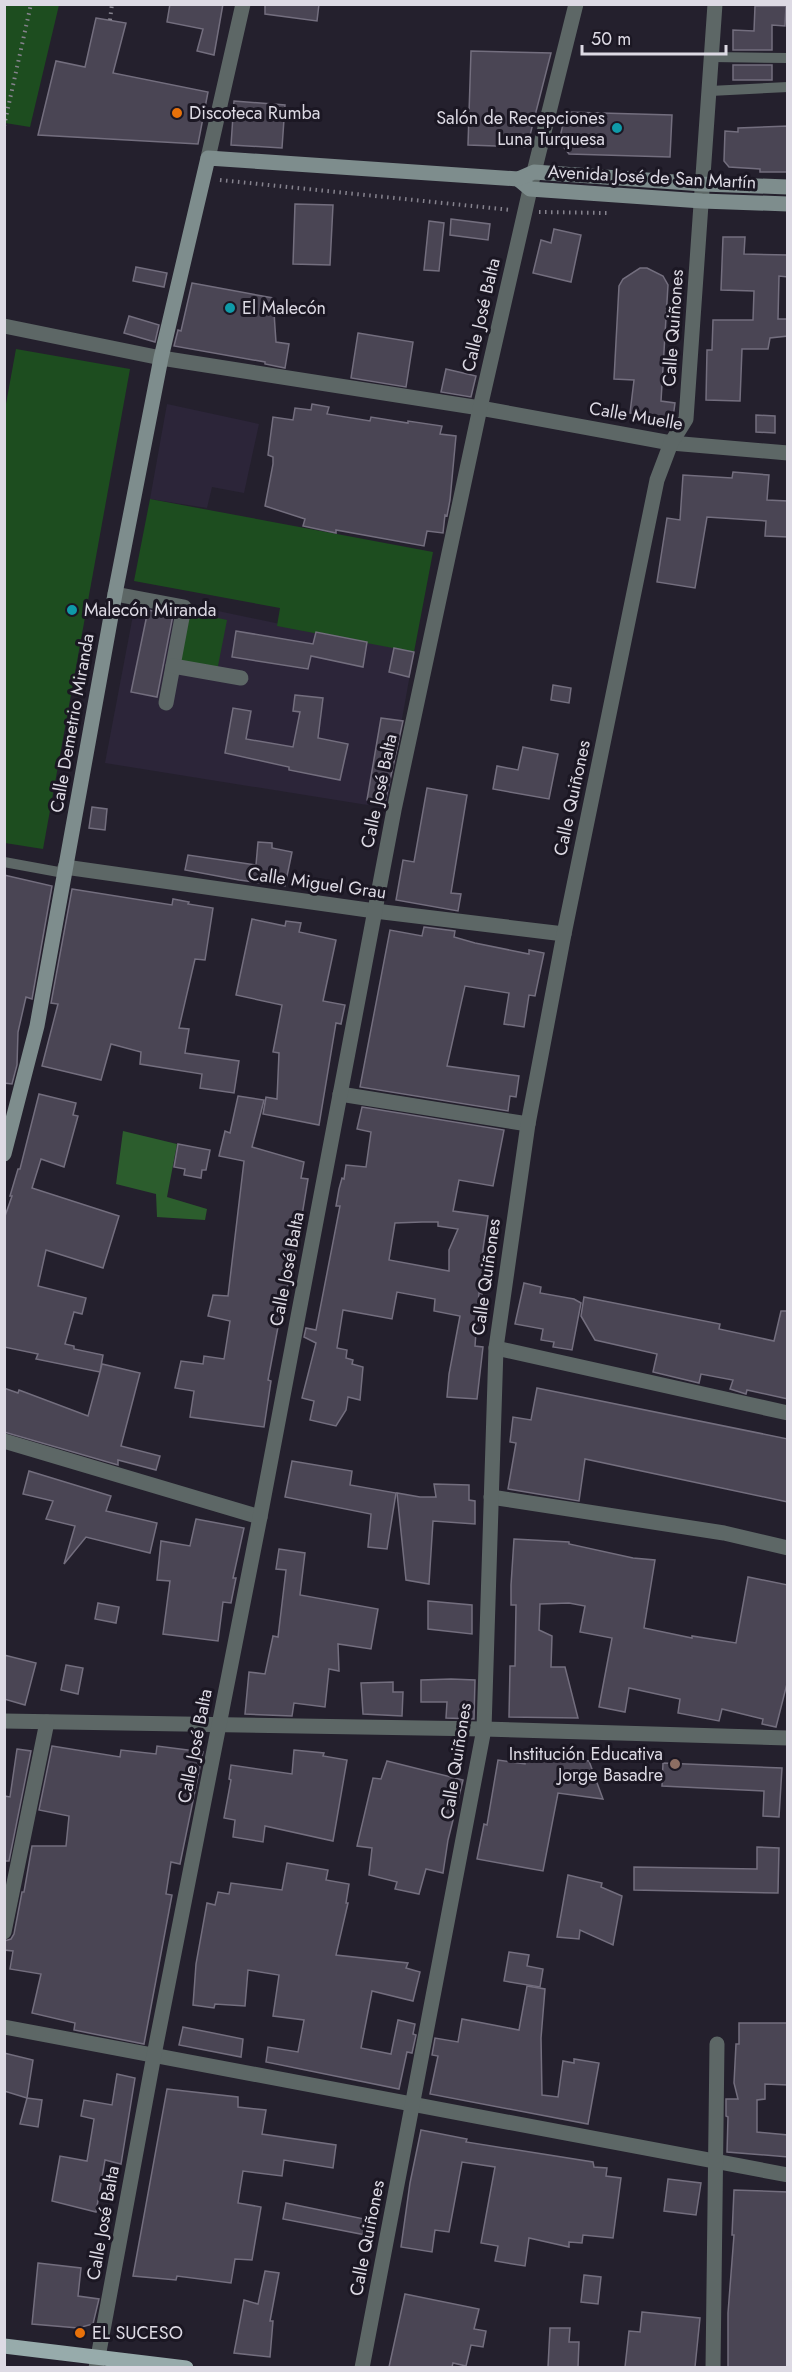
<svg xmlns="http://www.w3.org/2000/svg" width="792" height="2372" font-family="Jost,sans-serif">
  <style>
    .built { fill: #2c2539 }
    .green { fill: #1d4d1f }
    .forest { fill: #2c5d2d }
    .building { fill: #4a4554; stroke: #736e7e; stroke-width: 1.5; fill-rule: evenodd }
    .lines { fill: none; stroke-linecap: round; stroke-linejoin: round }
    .path { stroke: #86838e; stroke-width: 4; stroke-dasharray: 1.5 4.5; stroke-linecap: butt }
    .service { stroke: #5d6766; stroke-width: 10 }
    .pedestrian { stroke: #5d6766; stroke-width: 15 }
    .minor { stroke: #5d6766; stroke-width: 15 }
    .tertiary { stroke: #5d6766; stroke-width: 15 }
    .secondary { stroke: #7e8d8d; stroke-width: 15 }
    .primary { stroke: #97abab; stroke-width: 15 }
    .food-dot { fill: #e8710a; stroke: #1b1723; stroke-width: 2 }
    .culture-dot { fill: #0f9aa8; stroke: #1b1723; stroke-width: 2 }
    .education-dot { fill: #8d6e63; stroke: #1b1723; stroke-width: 2 }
    .labels { text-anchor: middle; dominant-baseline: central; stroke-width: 6; stroke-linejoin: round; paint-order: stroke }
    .poi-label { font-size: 18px; fill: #dddae4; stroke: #1b1723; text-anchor: start }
    .street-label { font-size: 18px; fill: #dddae4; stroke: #1b1723 }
  </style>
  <rect width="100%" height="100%" fill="#24202d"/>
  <g class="built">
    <polygon points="167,404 259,424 244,493 212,487 207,508 150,499"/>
    <polygon points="137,594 414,652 386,808 105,763"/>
  </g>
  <g class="green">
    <polygon points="4,5 59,5 30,127 5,123"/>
    <polygon points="16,349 130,369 43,849 5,843 4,415"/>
    <polygon points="150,499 433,552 414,652 277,626 280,608 134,581"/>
    <polygon points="186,611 227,620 217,671 175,664"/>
  </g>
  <polygon class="forest" points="123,1131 177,1144 167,1197 207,1209 205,1220 157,1217 156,1194 116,1184"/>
  <g class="building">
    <polygon points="170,4 223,4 214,55 197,51 203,29 167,22"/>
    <polygon points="265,4 319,4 317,21 265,14"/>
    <polygon points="755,6 786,6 785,26 772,25 772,50 733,50 733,30 754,31"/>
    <polygon points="96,18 126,23 113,73 208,92 198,144 38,135 56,61 85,67"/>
    <polygon points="471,51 551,53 527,147 468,145"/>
    <rect x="733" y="65" width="39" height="15"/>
    <polygon points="234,101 285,105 282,148 231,145"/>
    <polygon points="566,112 672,115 670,157 569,154 559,141"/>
    <polygon points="788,126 788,172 760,172 760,169 729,167 724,161 725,131 738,132 738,128"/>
    <polygon points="295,204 333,205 330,265 293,264"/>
    <polygon points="451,219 490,224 488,240 450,235"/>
    <polygon points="429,221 444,223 439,271 424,270"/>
    <polygon points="554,229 581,235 571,282 533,273 541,240 551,243"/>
    <polygon points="723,237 745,237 744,254 788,255 788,277 779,276 778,319 788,319 788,336 770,338 768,349 742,349 740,401 706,400 707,350 712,350 713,320 753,320 754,291 721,290"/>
    <polygon points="136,267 167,273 164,287 133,281"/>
    <polygon points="640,268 647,268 663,276 668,285 661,401 675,403 673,418 630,413 634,380 614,379 619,286 623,279"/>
    <polygon points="192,283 273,298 276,342 289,344 285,368 265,364 265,362 174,346 178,330 181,331"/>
    <polygon points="129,316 159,325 155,342 124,333"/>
    <polygon points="358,333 413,342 406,387 351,378"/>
    <polygon points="446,369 476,376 471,397 441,392"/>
    <polygon points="312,404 329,407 327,414 370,421 371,417 408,423 408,421 442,426 440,434 456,436 450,500 447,516 445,515 443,533 427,531 424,546 336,530 336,533 303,526 305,519 265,506 273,464 273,457 268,455 273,417 293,420 295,408 311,410"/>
    <polygon points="756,415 775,416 775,433 756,432"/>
    <polygon points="733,472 769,475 767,500 788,501 788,537 765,536 766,521 707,517 695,588 657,582 667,518 680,520 683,475 732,478"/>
    <polygon points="148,610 173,615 157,697 131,692"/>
    <polygon points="236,631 313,644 316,632 367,642 363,667 311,656 308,669 232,657"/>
    <polygon points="394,648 414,652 409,677 389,672"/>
    <polygon points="553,685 571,688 569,703 551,700"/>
    <polygon points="295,695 323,698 318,738 348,744 340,780 289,770 289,767 225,753 233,708 251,711 246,739 293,747 300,712 293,711"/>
    <polygon points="381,718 403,721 385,803 367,800"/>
    <polygon points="523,747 558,754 549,799 493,789 497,766 518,770"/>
    <polygon points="427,788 467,795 451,893 461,894 458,911 396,900 403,860 414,862"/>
    <polygon points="92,807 107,809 105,830 89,828"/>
    <polygon points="258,842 272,843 272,848 292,852 285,886 239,880 185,870 188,855 256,865"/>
    <polygon points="4,875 52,886 32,999 26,997 18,1032 17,1065 12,1084 4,1083"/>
    <polygon points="72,889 172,905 173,899 189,902 188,904 213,908 205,960 195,959 179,1028 189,1029 185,1053 239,1061 234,1093 200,1088 202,1074 140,1064 141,1052 111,1044 101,1080 42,1066 58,1004 51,1003"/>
    <polygon points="252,919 285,926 286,921 301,923 299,932 336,940 323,1001 345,1005 341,1024 336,1023 319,1125 263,1114 266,1097 277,1099 279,1053 273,1052 282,1005 236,995"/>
    <polygon points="424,927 455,931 454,937 475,943 529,954 529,950 544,953 535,996 529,995 524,1027 504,1024 509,993 465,986 447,1066 519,1076 516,1097 510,1096 508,1111 360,1087 390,930 422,936"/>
    <polygon points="39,1094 76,1103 73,1115 78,1116 64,1167 41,1159 32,1188 119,1216 103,1268 46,1250 38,1286 86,1298 82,1314 74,1312 65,1344 74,1346 74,1349 103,1355 100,1372 102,1364 140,1373 121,1446 160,1456 156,1470 118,1460 118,1465 4,1432 4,1388 18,1393 19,1390 88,1416 100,1372 36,1359 38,1354 4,1347 4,1219 12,1196 10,1196 18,1169 20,1169"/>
    <polygon points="238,1096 264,1100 252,1147 304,1162 301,1178 308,1179 295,1258 281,1311 268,1380 271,1381 264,1427 190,1417 194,1391 175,1388 181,1361 203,1364 204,1356 224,1359 230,1321 208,1316 213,1295 228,1296 244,1161 219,1156 225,1131 230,1133"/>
    <path d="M362,1107l142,23 -11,56 -34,-6 -6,31 35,5 -5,33 -1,45 -3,-1 -4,53 8,1 -6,52 -30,-2 2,-23 11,-58 -26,-5 1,-12 -38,-7 -5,27 -49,-9 -6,38 10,2 -1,8 7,2 -1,4 11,3 -3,33 -12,-3 -2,13 -10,16 -26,-6 4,-19 -12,-3 14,-55 -12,-6 2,-9 10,2 24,-124h-4l3,-17 3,-11 2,1 2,-14 20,2 5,-35 -14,-3zM422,1222h16v4l20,3 -9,21v21l-60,-11 6,-37z"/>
    <polygon points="178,1144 210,1150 206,1170 202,1170 201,1178 184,1175 185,1169 174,1167"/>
    <polygon points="524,1283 541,1287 540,1293 574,1299 581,1303 572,1350 553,1347 554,1342 541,1340 543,1329 515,1324"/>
    <polygon points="584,1297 720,1324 719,1329 774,1341 781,1311 788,1311 788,1399 747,1390 746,1394 730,1389 733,1380 701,1374 699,1383 653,1372 657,1354 595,1340 581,1316"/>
    <polygon points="537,1388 788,1439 788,1502 585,1459 579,1501 508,1489 516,1443 510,1442 513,1417 531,1420"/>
    <polygon points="292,1461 352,1471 350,1485 396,1493 387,1549 368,1547 371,1514 285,1497"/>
    <polygon points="29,1471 111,1496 106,1511 157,1523 150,1553 86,1537 64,1564 75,1526 46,1519 53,1501 23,1494"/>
    <polygon points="434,1484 469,1485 469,1500 475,1501 475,1524 433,1521 429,1584 406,1580 397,1493 420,1497 436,1497"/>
    <polygon points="196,1519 244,1528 233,1578 236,1578 231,1603 223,1602 218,1641 163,1634 170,1581 157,1580 161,1541 190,1546"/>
    <polygon points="514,1539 569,1542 569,1544 633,1558 655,1560 644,1628 692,1638 692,1636 736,1643 748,1577 788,1585 788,1680 776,1727 762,1724 763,1719 722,1709 719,1721 678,1713 680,1699 629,1688 625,1712 599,1707 612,1638 580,1632 585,1606 569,1603 540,1604 539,1630 552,1636 551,1667 565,1667 578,1718 509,1717 510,1666 515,1666 516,1605 511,1605 511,1585"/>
    <polygon points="279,1549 305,1553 300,1595 378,1609 371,1649 338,1644 339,1671 329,1669 325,1707 294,1703 292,1716 245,1714 249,1672 265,1674 273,1636 278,1637 286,1570 276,1569"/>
    <polygon points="428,1601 472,1605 472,1634 428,1629"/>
    <polygon points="98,1603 119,1607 116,1623 95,1619"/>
    <polygon points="4,1655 36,1663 25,1705 4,1699"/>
    <polygon points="66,1665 83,1668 78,1694 61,1690"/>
    <polygon points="451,1679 475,1680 474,1719 446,1718 447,1702 421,1702 421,1680"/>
    <polygon points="393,1682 393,1692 403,1692 402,1716 363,1714 361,1683"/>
    <polygon points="52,1746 120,1757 121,1750 156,1754 157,1746 203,1752 180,1864 171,1862 166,1894 172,1895 144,2044 74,2030 75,2023 32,2013 41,1974 10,1969 13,1951 4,1950 4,1941 11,1939 14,1934 22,1892 24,1892 32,1846 66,1846 69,1816 39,1810"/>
    <polygon points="17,1749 31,1751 9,1861 4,1861 4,1796 10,1797"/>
    <polygon points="294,1750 324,1753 323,1756 347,1760 333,1841 265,1826 263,1842 233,1837 235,1820 224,1818 231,1780 229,1779 231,1765 292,1774"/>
    <polygon points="526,1754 589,1761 603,1799 558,1793 543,1871 477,1859 484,1824 487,1825 498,1760 525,1764"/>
    <polygon points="387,1761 463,1780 448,1840 443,1873 426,1869 419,1894 395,1889 397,1882 369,1875 372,1848 357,1846 373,1778 381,1779"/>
    <polygon points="663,1763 782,1768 779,1817 763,1816 764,1791 662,1786"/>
    <polygon points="757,1847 779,1848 778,1893 634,1890 634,1867 757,1869"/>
    <polygon points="287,1863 328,1870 326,1880 349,1884 346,1903 348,1903 336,1955 408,1963 406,1968 420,1972 413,2001 372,1991 361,2048 391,2054 398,2020 415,2024 413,2034 416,2035 412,2053 407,2052 399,2089 266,2062 268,2047 298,2052 304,2020 273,2016 279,1975 248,1970 245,2006 215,2004 214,2008 193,2005 196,1964 207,1903 215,1905 218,1892 229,1894 231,1883 282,1890"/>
    <polygon points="568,1875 602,1883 601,1887 622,1896 613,1945 580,1930 579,1939 557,1937"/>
    <polygon points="509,1952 529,1955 527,1966 543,1969 540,1987 504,1981"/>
    <polygon points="527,1986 545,1989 541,2038 542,2095 558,2097 563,2061 574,2063 574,2059 599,2063 588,2124 430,2094 438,2056 432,2055 435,2038 458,2042 462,2019 519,2030"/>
    <polygon points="739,2023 788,2023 788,2085 765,2084 765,2099 757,2100 757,2132 788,2135 788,2157 727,2152 728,2117 726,2116 726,2099 738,2099 734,2083 736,2044 739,2044"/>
    <polygon points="183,2027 243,2039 241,2057 179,2045"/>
    <polygon points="4,2053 33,2060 27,2098 4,2091"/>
    <polygon points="117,2074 135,2078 121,2164 105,2160 96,2212 52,2201 60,2156 87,2161 94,2119 81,2116 84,2100 112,2105"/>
    <polygon points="167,2089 238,2097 238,2107 266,2110 262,2134 336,2145 333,2168 284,2160 282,2176 243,2171 238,2203 261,2207 252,2260 235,2259 231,2283 177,2276 176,2280 133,2276"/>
    <polygon points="27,2098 42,2100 38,2127 20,2124"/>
    <polygon points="421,2130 467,2139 466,2142 593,2162 594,2167 607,2168 606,2176 621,2178 613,2238 583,2235 582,2243 569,2242 569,2247 529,2238 525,2266 495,2261 498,2246 481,2243 495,2167 462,2162 449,2232 435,2230 432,2252 401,2247 410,2183"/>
    <polygon points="668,2179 701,2183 696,2215 664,2211"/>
    <polygon points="734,2190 788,2192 788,2367 728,2367 728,2313 734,2235 732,2235"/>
    <polygon points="286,2203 374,2221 371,2236 283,2219"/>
    <polygon points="38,2263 81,2268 78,2296 99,2299 93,2324 78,2328 32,2324"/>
    <polygon points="265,2271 279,2273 270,2321 273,2321 270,2357 234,2353 244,2300 258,2304"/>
    <polygon points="584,2275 601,2277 598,2304 581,2302"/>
    <polygon points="405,2294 479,2309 474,2329 486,2331 483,2347 471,2345 466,2366 453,2363 452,2367 389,2367"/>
    <polygon points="642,2312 700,2318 695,2367 625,2367 629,2331 640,2332"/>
    <polygon points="550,2328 570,2328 569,2342 579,2342 578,2367 548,2367"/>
  </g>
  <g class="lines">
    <g class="path">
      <polyline points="110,20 112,4"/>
      <polyline points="4,126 31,4"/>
      <polyline points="220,180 511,210"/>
      <polyline points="539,212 607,213"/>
    </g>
    <g class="service">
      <polyline points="712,57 788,58"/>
      <polyline points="710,91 788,87"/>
      <polyline points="4,862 64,873"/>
    </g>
    <g class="pedestrian">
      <polyline points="115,594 184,607 166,703"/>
      <polyline points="173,666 241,678"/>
    </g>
    <g class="minor">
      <polyline points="4,326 161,358 480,408 671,443 788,453"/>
      <polyline points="65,867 375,911 564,934"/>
      <polyline points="340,1094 528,1124"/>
      <polyline points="496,1348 788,1413"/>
      <polyline points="4,1441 260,1517"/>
      <polyline points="491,1497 724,1533 788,1548"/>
      <polyline points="4,1721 484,1729 788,1738"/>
      <polyline points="4,1932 47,1722"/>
      <polyline points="4,2027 788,2175"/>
      <polyline points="96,2368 154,2055 260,1517 394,810 480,408 534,172 576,4"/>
      <polyline points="362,2368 484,1729 496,1348 528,1124 564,934 657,480 671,443 686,419 715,4"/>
      <polyline points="713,2368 717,2044"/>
    </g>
    <polyline class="tertiary" points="208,158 243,4"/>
    <g class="secondary">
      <polyline points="518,179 530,189 702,201 788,204"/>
      <polyline points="4,1154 37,1026 115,594 161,358 208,158 518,179 534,172 703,184 788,187"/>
    </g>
    <polyline class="primary" points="4,2346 186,2368"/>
  </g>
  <g class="food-dot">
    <circle cx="177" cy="113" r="6"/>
    <circle cx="80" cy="2333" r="6"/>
  </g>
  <g class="culture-dot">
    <circle cx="617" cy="128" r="6"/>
    <circle cx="230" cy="308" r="6"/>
    <circle cx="72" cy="610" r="6"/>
  </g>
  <circle class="education-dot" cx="675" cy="1764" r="6"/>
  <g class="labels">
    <g class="poi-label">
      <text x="189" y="113">Discoteca Rumba</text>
      <text x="605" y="118" text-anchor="end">Salón de Recepciones<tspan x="605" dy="21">Luna Turquesa</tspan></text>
      <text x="242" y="308">El Malecón</text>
      <text x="84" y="610">Malecón Miranda</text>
      <text x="663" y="1754" text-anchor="end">Institución Educativa<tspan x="663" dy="21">Jorge Basadre</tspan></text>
      <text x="92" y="2333">EL SUCESO</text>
    </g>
    <g class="street-label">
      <text transform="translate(652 177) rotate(3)">Avenida José de San Martín</text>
      <text transform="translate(481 315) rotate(-77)">Calle José Balta</text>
      <text transform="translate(673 328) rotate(-86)">Calle Quiñones</text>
      <text transform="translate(636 416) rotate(10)">Calle Muelle</text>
      <text transform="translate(72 723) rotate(-80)">Calle Demetrio Miranda</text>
      <text transform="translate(379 791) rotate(-78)">Calle José Balta</text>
      <text transform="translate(572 798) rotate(-78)">Calle Quiñones</text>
      <text transform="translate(317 883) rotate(8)">Calle Miguel Grau</text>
      <text transform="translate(287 1269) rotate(-79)">Calle José Balta</text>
      <text transform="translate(486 1277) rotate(-82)">Calle Quiñones</text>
      <text transform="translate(195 1746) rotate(-79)">Calle José Balta</text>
      <text transform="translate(456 1761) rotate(-81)">Calle Quiñones</text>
      <text transform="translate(103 2223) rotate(-80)">Calle José Balta</text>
      <text transform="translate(367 2238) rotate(-79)">Calle Quiñones</text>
    </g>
  </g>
  <rect width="792" height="2372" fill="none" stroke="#dddae4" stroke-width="12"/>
  <path d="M582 45v9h144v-9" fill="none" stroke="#dddae4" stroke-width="3"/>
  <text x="591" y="45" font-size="18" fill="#dddae4" stroke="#1b1723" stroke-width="4.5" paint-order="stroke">50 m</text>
</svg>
